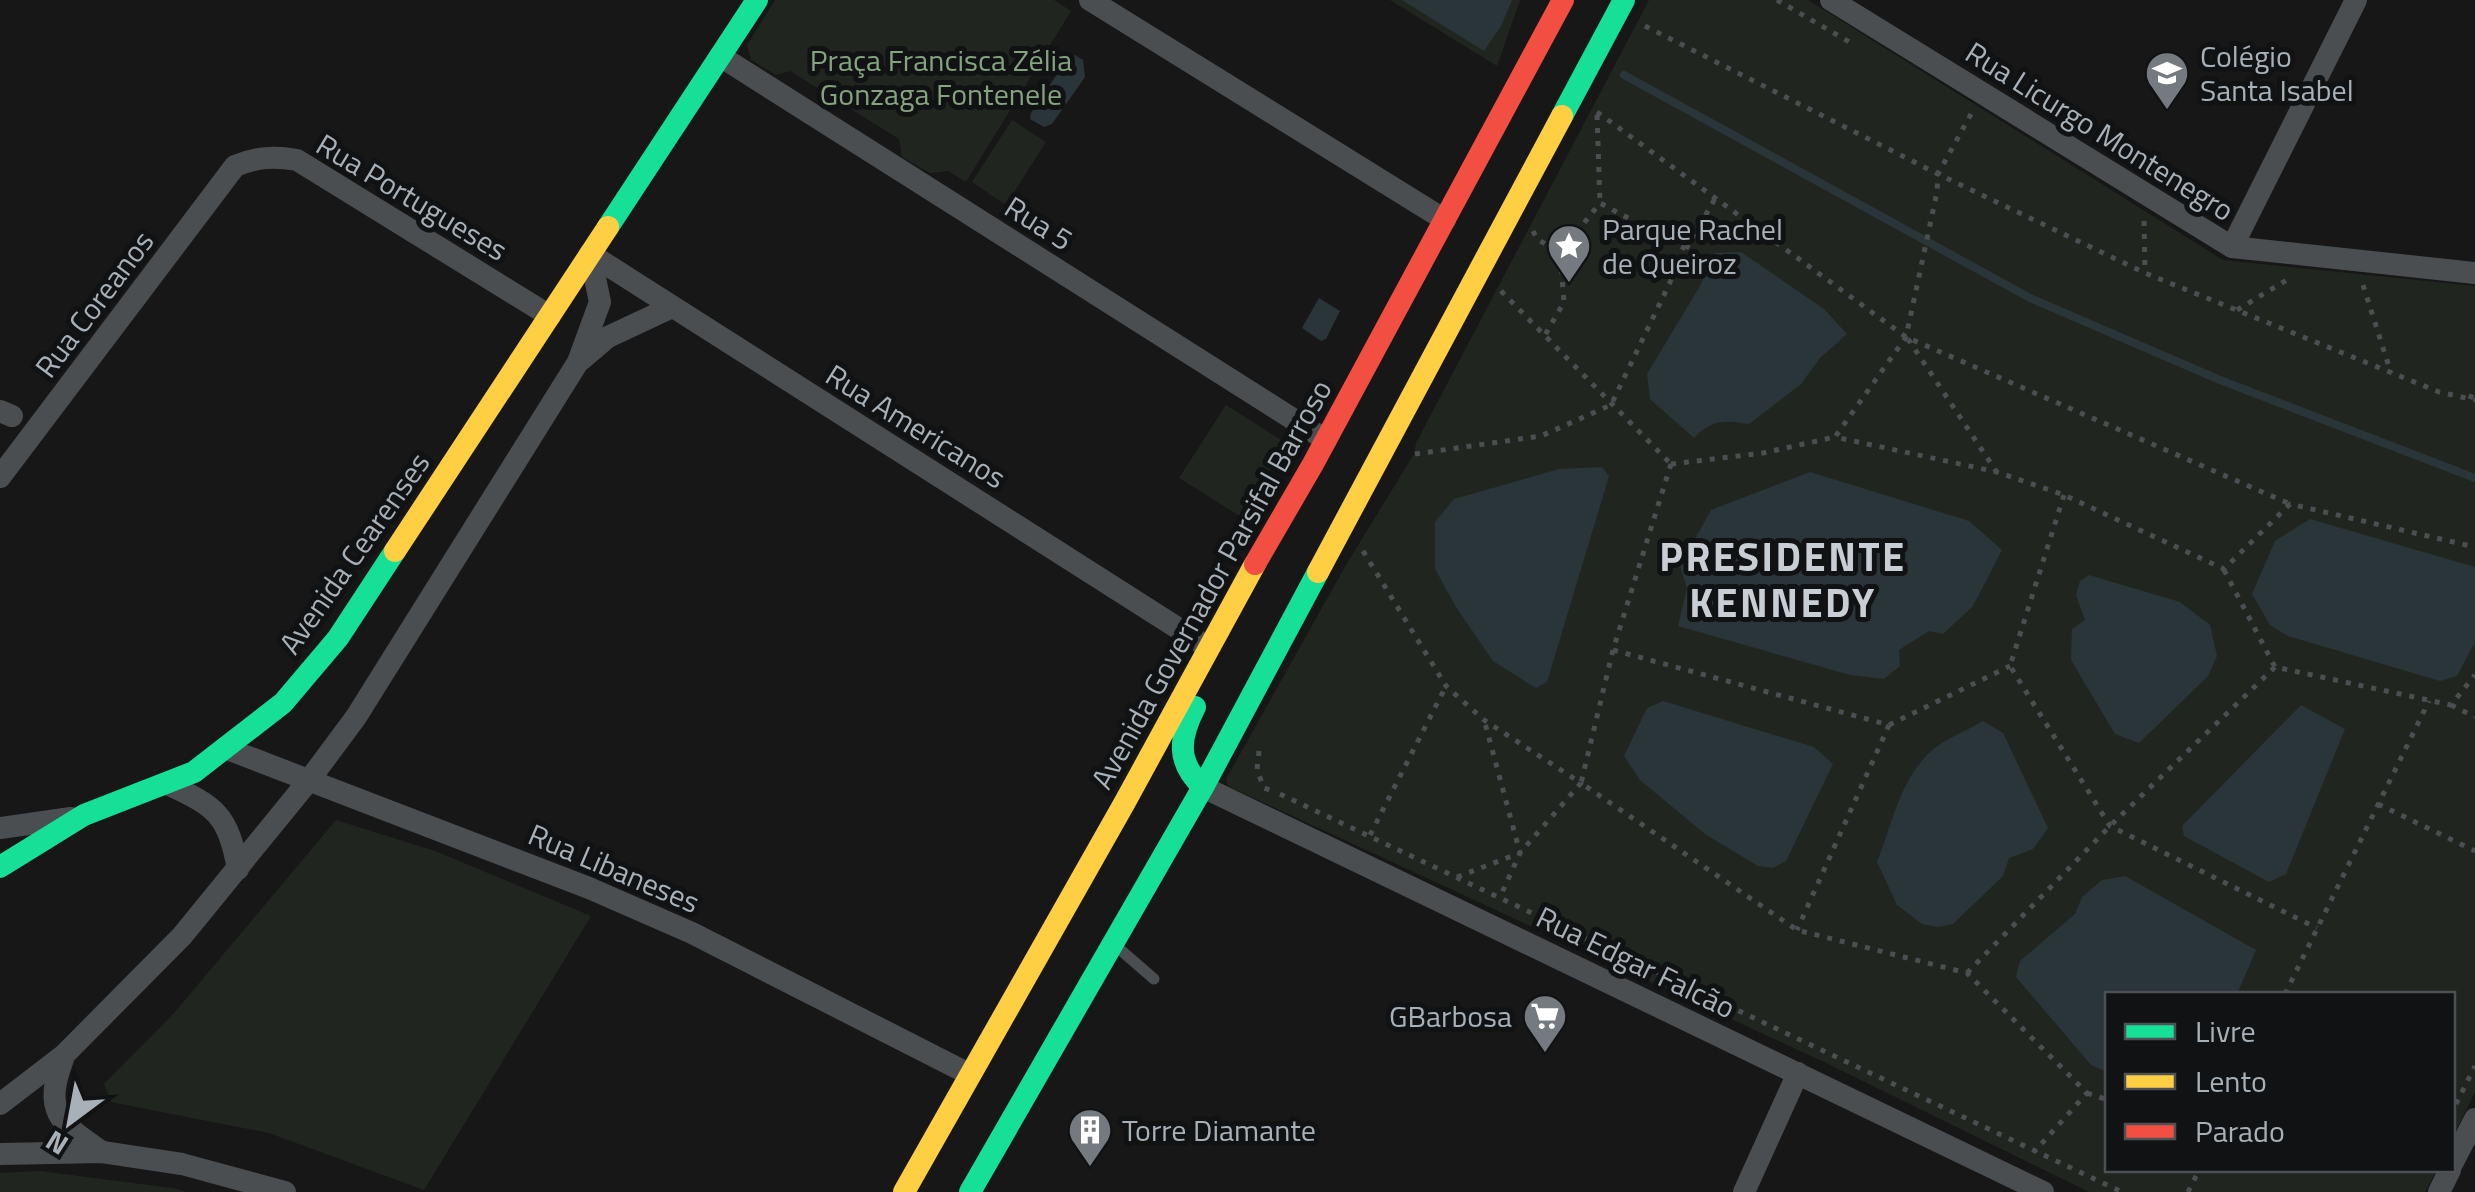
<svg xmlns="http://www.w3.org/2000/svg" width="2475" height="1192" font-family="'Titillium Web',sans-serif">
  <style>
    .green { fill: #20261f }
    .water { fill: #2a3539 }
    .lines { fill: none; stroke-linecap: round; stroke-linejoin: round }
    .stream { stroke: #2a3539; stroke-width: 8 }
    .path { stroke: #4d4e52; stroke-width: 5; stroke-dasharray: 5 8; stroke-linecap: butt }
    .lane { stroke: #4b4e50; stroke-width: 11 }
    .street { stroke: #4b4e50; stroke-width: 22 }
    .fast { stroke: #16e098; stroke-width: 22 }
    .slow { stroke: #ffcf43; stroke-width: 22 }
    .jam { stroke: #f24e42; stroke-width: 22 }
    .labels { text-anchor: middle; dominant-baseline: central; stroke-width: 10; stroke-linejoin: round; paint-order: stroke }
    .poi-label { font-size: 30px; fill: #a8b0b8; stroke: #111213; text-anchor: start }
    .park-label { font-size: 30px; fill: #85a37f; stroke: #111213 }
    .street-label { font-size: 30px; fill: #a8b0b8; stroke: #111213 }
    .district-label { font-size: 40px; font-weight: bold; letter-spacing: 2.5px; fill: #c9ced4; stroke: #111213 }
  </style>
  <rect width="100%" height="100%" fill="#171717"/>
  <g class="green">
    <polygon points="775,0 1054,0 1071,11 966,182 948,171 930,173 902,157 899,139 790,71 776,75 751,60 747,45"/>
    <polygon points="1390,0 1520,0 1497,66"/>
    <polygon points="1649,0 1808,0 2223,260 2475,286 2475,1092 2453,1137 2452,994 2108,994 2108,1170 2437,1170 2425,1192 2089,1192 1826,1063 1228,786 1226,779 1346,565 1414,454 1416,443"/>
    <polygon points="1012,120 1046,142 1006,205 972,182"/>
    <polygon points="1226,405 1284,442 1246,520 1179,478"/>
    <polygon points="336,820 435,851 591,916 424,1190 269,1133 111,1102 104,1084 175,1012"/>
    <polygon points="40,1171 172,1188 187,1192 0,1192 0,1173"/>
  </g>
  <g class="water">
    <polygon points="1402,0 1512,0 1501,26 1484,51"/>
    <polygon points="1075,55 1083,60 1085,77 1052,124 1044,127 1030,119 1031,113 1069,56"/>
    <path d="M1741,252l83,57 23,25 -27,24 -19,26 -52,40c-23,-4 -38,-5 -55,14l-44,-39 -3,-25 53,-88 14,-33z"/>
    <polygon points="1319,298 1340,311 1326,339 1321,341 1302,328"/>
    <polygon points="1602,467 1609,476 1547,682 1536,688 1493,661 1456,607 1435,569 1435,522 1454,499 1559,469"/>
    <polygon points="1810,472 1969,521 2002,550 1973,606 1943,634 1929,631 1899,650 1900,666 1884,679 1850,675 1678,626 1687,588 1680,566 1711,510"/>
    <polygon points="2310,519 2475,567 2475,642 2457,676 2440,681 2288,636 2270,625 2252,594 2275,541"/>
    <polygon points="2089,575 2180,602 2210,625 2217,656 2208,676 2139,743 2115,734 2071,660 2072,629 2085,620 2076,595 2080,581"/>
    <polygon points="1663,701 1814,747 1833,764 1786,861 1773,868 1758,866 1705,834 1640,780 1624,756 1647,708"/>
    <polygon points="2301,705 2345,729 2286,874 2269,882 2184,836 2182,826"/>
    <path d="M1983,721l20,12 45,95 -15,21 -24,9 -6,18 -50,48 -15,3 -16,-3 -25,-19 -20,-43c15,-37 22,-79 51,-108 14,-14 38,-23 55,-33z"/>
    <polygon points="2125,876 2256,950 2237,994 2108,994 2107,1072 2091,1065 2016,977 2020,961 2075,914 2082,897 2102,880"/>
  </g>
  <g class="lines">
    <polyline class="stream" points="1624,75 2030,298 2220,380 2475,478"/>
    <g class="path">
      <polyline points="1777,0 1851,43"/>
      <polyline points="1645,26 1938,174 2145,273 2439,392 2475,400"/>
      <polyline points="1597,112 1906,337 2290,504"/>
      <polyline points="1971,114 1938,174 1937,192 1906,337 1835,437 1997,472 2064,495 2224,569 2290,504 2475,547"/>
      <polyline points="1597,115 1600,203"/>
      <polyline points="2144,221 2145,273"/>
      <polyline points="1533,231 1537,239 1560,253 1564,302 1545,335"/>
      <polyline points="1560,253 1600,203 1686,249"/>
      <polyline points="2363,285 2391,373"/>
      <polyline points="1501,291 1671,464"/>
      <polyline points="2237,310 2290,278"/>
      <polyline points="1908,339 1996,471"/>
      <polyline points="2470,399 2475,387"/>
      <polyline points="1415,454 1541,436 1611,405 1686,249 1716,197"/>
      <polyline points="1671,464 1613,650 1581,783 1797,930 1967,973 2087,1093 2035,1151"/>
      <polyline points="1671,464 1763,453 1835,437"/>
      <polyline points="2064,495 2010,666 2110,826 2317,928"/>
      <polyline points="1363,551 1446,686 1484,720 1581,783 1520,853 1500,897"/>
      <polyline points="2224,570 2275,667 2451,705 2475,675"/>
      <polyline points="1613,650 1889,725 1797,930"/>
      <polyline points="2451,705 2475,717"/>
      <polyline points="1889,725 2010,666"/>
      <polyline points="1259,751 1257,770 1264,788 1270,790"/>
      <polyline points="1280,794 2122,1192"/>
      <polyline points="2378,804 2475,851"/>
      <polyline points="1370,835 1446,686"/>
      <polyline points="1457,877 1520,853 1485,723"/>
      <polyline points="1967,973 2110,826 2275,667"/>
      <polyline points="2285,994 2429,701"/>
      <polyline points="2087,1093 2108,1100"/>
      <polyline points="2456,1104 2475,1066"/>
      <polyline points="2188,1192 2199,1170"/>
    </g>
    <polyline class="lane" points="1116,946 1154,979"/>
    <g class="street">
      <polyline points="1090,0 1445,220"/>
      <polyline points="1831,0 2232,247 2475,273"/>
      <polyline points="720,56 1326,440"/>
      <polyline points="2232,247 2356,0"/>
      <polyline points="590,254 1209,648"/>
      <polyline points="581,360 608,337 672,307"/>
      <polyline points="0,411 12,416"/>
      <path d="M0,477l235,-311c22,-9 39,-10 62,-6l253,156"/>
      <polyline points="225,748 589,888 692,933 967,1073"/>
      <path d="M167,784c49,22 61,31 71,85"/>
      <polyline points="1203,787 2043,1192"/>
      <polyline points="0,828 71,818"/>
      <path d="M63,1059c-20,53 -4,63 39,93"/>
      <polyline points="0,1104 64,1055 182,936 310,779 356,717 578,362 600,302 590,254"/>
      <polyline points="0,1154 102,1152 182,1164 285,1192"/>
      <polyline points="2452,1164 2475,1119"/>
      <polyline points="1744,1192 1798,1073"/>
      <polyline points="2439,1192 2450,1170"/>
    </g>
    <g class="fast">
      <polyline points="1562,116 1624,0"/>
      <polyline points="608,227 757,0"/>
      <path d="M1195,707c-16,31 -19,55 8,80"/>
      <polyline points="0,867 84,815 194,772 283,703 338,638 395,551"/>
      <polyline points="970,1192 1203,787 1318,572"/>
    </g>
    <g class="slow">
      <polyline points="395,551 608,227"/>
      <polyline points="1318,572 1562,116"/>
      <polyline points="904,1192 1125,802 1255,564"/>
    </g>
    <polyline class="jam" points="1255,564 1313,464 1563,0"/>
  </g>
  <defs>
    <g id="school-pin" transform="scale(2.25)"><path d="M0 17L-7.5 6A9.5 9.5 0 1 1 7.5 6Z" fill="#757a80" stroke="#111213"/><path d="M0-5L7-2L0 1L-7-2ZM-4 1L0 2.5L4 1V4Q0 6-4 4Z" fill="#fff"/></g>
    <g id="sight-pin" transform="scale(2.25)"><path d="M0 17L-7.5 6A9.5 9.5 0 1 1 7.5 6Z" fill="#757a80" stroke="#111213"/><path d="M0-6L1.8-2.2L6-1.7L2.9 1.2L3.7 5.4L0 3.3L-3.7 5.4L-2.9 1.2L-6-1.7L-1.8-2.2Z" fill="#fff"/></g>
    <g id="supermarket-pin" transform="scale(2.25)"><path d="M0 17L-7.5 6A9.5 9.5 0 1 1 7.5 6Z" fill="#757a80" stroke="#111213"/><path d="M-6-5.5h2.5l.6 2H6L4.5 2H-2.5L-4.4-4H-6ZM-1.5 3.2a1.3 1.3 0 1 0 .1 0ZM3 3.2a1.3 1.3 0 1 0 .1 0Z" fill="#fff"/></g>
    <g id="building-pin" transform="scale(2.25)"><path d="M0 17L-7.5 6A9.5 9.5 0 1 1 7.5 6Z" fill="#757a80" stroke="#111213"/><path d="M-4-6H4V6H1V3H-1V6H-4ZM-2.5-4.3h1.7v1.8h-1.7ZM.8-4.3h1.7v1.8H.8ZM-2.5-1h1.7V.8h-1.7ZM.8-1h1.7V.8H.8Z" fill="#fff"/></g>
  </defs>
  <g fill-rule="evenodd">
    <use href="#school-pin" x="2167" y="73"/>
    <use href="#sight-pin" x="1569" y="246"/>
    <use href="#supermarket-pin" x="1545" y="1016"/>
    <use href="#building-pin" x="1090" y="1130"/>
  </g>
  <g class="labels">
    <g class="poi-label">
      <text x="2200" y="56">Colégio<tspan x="2200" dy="34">Santa Isabel</tspan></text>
      <text x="1602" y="229">Parque Rachel<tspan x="1602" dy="34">de Queiroz</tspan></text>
      <text x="1512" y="1016" text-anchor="end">GBarbosa</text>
      <text x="1122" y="1130">Torre Diamante</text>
    </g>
    <g class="park-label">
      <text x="941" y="60">Praça Francisca Zélia<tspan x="941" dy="34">Gonzaga Fontenele</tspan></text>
    </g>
    <g class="street-label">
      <text transform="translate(2100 131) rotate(32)">Rua Licurgo Montenegro</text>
      <text transform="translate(412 197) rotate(31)">Rua Portugueses</text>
      <text transform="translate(1039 223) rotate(32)">Rua 5</text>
      <text transform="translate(94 304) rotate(-53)">Rua Coreanos</text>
      <text transform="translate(916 426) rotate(32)">Rua Americanos</text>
      <text transform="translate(354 553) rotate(-55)">Avenida Cearenses</text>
      <text transform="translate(1211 584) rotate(-61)">Avenida Governador Parsifal Barroso</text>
      <text transform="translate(614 868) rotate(23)">Rua Libaneses</text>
      <text transform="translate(1636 962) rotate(26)">Rua Edgar Falcão</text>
    </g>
    <g class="district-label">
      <text x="1783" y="556">PRESIDENTE<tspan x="1783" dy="46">KENNEDY</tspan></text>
    </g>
  </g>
  <rect x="2105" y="992" width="350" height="180" fill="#111213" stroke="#4d5155" stroke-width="2.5"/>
  <rect x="2125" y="1024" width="50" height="15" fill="#16e098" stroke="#4d5155" stroke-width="2.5"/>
  <text x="2195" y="1042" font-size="30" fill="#a8b0b8">Livre</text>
  <rect x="2125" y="1074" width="50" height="15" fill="#ffcf43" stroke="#4d5155" stroke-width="2.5"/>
  <text x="2195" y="1092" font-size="30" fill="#a8b0b8">Lento</text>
  <rect x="2125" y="1124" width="50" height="15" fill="#f24e42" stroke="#4d5155" stroke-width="2.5"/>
  <text x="2195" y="1142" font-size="30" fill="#a8b0b8">Parado</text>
  <g transform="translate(70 1122) rotate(212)" stroke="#111213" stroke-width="8" paint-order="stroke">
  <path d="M0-8L18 38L0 25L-18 38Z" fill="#a8b0b8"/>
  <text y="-15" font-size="28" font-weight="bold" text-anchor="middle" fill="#a8b0b8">N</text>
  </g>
</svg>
